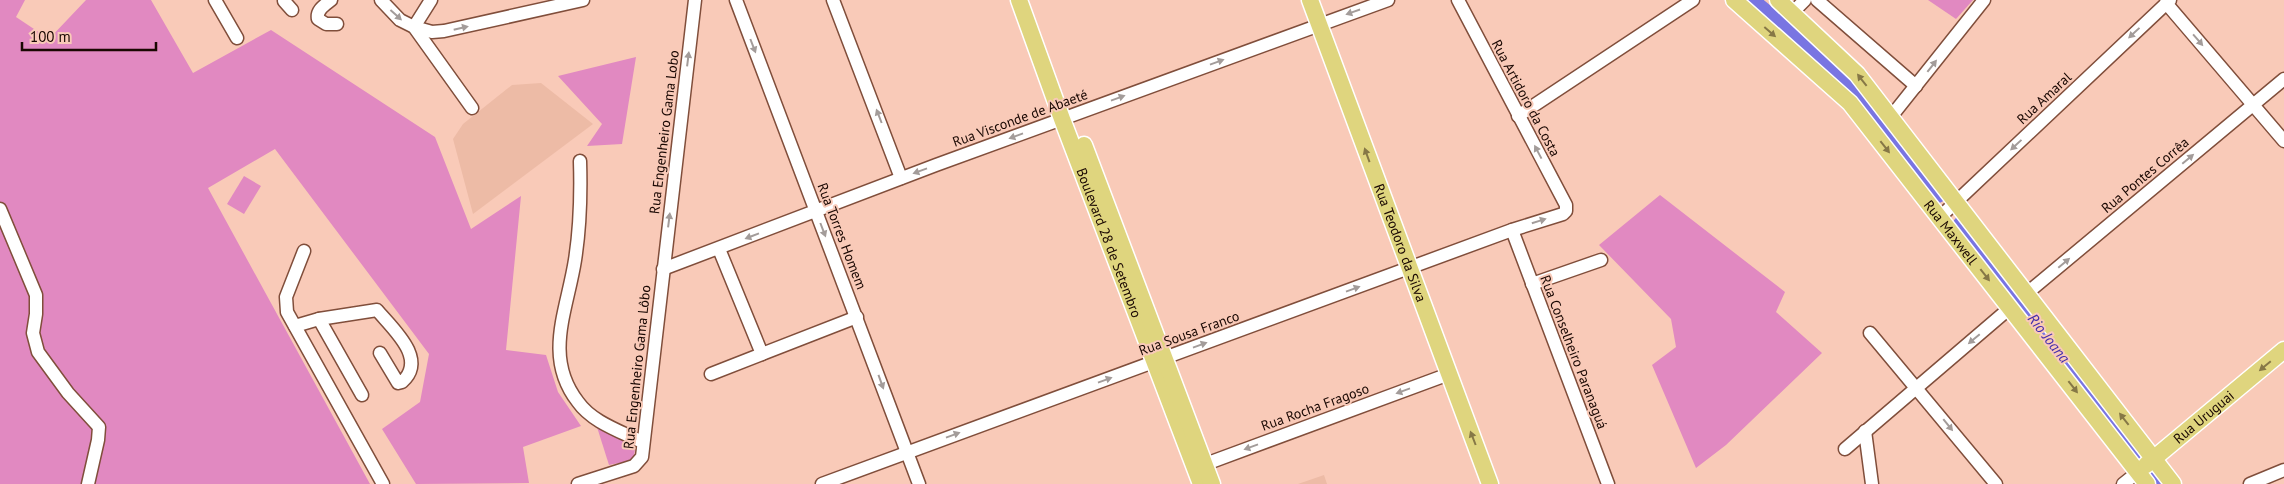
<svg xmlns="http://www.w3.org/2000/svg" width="2284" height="484" font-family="'PT Sans',sans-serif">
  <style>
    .built { fill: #edbba6 }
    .green { fill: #e189c1 }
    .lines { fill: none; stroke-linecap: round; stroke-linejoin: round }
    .river { stroke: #7975e2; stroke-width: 16 }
    .minor-casing { stroke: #804e3b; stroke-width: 15 }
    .major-casing { stroke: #fff; stroke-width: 19 }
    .minor { stroke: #fff; stroke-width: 12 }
    .major { stroke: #dfd57e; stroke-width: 16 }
    .oneway { fill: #a39c9a }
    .oneway2 { fill: #867846 }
    .labels { text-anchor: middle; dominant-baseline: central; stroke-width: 4; stroke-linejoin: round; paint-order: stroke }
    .street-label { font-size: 14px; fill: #190702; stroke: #f9cab8 }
    .water-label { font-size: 15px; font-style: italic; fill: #432cac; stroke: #f9cab8 }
  </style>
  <rect width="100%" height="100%" fill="#f9cab8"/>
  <g class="built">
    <polygon points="541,83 593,124 473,214 453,139 463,124 512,85"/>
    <polygon points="1324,475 1327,484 1298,484"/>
  </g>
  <g class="green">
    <polygon points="0,0 25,0 16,17 49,39 86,0 151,0 193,73 271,30 435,137 471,229 521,196 506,350 546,355 558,392 581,426 523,447 529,483 416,484 382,429 420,402 429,354 275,149 208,188 370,484 0,484"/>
    <polygon points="1928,0 1973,0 1956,19"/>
    <polygon points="636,57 622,144 587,146 602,124 558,76"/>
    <polygon points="244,176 261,186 244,214 227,204"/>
    <polygon points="1660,195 1785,292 1776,312 1822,353 1726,445 1696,468 1652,365 1676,347 1671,319 1599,245"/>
    <polygon points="596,424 632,442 635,449 634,456 629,461 609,465"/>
  </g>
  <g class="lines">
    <g class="river">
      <polyline points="1751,0 1819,55 1859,93 1938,195"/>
      <polyline points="1961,224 2137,453"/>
      <polyline points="2157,478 2161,484"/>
    </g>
    <g class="minor-casing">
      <g id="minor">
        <polyline points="215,0 237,38"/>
        <path d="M331,0c-6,5 -15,10 -13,19l8,5h11"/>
        <polyline points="381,0 400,20 414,27 472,108"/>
        <polyline points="736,0 919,484"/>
        <polyline points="833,0 901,178"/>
        <polyline points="1817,0 1916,86"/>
        <polyline points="284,1 292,10"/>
        <polyline points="2166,3 2284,141"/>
        <polyline points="1792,13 1805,0"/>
        <polyline points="414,27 432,32 444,31 583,0"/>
        <polyline points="414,27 431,0"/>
        <polyline points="1518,116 1693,0"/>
        <polyline points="1890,118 1984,0"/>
        <path d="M580,161c1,32 0,67 -5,99 -8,51 -32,97 3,142 14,20 42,29 64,40"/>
        <polyline points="0,209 36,295 36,314 33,333 38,352 68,393 99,427 98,440 88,484"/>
        <polyline points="1940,217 2170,0"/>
        <polyline points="1512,230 1608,484"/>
        <polyline points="719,249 762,354 857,317"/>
        <polyline points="304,251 286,297 287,312 383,484"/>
        <polyline points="663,269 936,165 1388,0"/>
        <polyline points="1532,284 1601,260"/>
        <polyline points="2026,294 2284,79"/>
        <polyline points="319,319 362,395"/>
        <path d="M295,326l24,-7 58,-9c16,19 51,49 25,72l-4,1 -18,-30"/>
        <polyline points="1870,333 1996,484"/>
        <polyline points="711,374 762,354"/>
        <polyline points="1865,431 1872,484"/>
        <polyline points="1845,449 2011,307"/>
        <polyline points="1201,472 1211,462 1449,374"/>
        <polyline points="578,484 634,466 642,457 695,0"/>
        <polyline points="822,484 1512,230 1563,214 1566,211 1566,205 1458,0"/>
        <polyline points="2123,484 2138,472"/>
        <polyline points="2250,484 2284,470"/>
      </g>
    </g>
    <g class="major-casing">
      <g id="major">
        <path id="s1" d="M1019,0l43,119 139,365"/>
        <path id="s2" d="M1310,0l180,484"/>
        <path id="s3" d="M1734,0l116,103 297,381"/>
        <polyline points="1778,0 1857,74 2173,484"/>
        <polyline points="1084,145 1212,484"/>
        <path id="s4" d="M2146,465l138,-115"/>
      </g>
    </g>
    <use href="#minor" class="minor"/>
    <use href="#major" class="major"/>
  </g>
  <defs><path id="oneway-solid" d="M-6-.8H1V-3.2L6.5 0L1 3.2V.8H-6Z" transform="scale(1.25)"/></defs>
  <g class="oneway">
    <use href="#oneway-solid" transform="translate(1353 12) rotate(161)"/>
    <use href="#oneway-solid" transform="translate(396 15) rotate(42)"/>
    <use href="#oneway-solid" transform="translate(461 28) rotate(-13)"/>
    <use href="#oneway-solid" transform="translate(2134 33) rotate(137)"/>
    <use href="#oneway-solid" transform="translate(2198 40) rotate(49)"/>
    <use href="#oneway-solid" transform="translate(753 46) rotate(69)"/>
    <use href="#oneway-solid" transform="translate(688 59) rotate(-83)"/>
    <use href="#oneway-solid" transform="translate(1217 62) rotate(-20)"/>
    <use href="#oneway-solid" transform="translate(1932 66) rotate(-52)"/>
    <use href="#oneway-solid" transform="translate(1118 98) rotate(-20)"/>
    <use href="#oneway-solid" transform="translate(879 116) rotate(-111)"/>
    <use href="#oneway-solid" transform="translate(1016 136) rotate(160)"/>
    <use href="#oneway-solid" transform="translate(2016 145) rotate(137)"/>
    <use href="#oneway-solid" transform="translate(1538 152) rotate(-118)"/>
    <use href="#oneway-solid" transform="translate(2188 159) rotate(-40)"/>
    <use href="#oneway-solid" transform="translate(920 171) rotate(160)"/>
    <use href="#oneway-solid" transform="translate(669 220) rotate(-83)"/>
    <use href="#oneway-solid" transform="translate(1539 221) rotate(-17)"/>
    <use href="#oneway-solid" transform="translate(823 230) rotate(69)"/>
    <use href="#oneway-solid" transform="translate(752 236) rotate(159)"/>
    <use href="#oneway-solid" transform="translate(2064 263) rotate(-40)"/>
    <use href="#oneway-solid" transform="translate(1353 289) rotate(-20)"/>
    <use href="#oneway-solid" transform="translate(1974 339) rotate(140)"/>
    <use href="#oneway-solid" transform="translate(1200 345) rotate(-20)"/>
    <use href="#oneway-solid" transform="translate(1105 380) rotate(-20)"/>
    <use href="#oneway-solid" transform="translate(881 382) rotate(70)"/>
    <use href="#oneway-solid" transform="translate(1403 391) rotate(160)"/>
    <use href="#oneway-solid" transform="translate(1948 425) rotate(51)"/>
    <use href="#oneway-solid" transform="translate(953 435) rotate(-20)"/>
    <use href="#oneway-solid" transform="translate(1251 447) rotate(160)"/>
  </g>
  <g class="oneway2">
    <use href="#oneway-solid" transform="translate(1770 32) rotate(41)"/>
    <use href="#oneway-solid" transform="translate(1862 80) rotate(-128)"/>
    <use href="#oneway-solid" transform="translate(1885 147) rotate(52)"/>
    <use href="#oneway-solid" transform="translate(1367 155) rotate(-110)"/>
    <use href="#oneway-solid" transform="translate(1985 275) rotate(52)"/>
    <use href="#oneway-solid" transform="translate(2265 366) rotate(140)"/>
    <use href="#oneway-solid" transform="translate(2073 387) rotate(52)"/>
    <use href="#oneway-solid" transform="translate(2124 419) rotate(-128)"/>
    <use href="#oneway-solid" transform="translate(1473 438) rotate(-111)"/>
  </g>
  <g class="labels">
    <g class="street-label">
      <text transform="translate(1526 98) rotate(62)">Rua Artidoro da Costa</text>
      <text transform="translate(2044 98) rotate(-43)">Rua Amaral</text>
      <text transform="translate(1020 118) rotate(-20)">Rua Visconde de Abaeté</text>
      <text transform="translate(664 132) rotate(-83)">Rua Engenheiro Gama Lobo</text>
      <text transform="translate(2145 175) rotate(-40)">Rua Pontes Corrêa</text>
      <text stroke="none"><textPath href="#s3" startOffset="319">Rua Maxwell</textPath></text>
      <text transform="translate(842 236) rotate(69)">Rua Torres Homem</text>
      <text stroke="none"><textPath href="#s1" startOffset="259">Boulevard 28 de Setembro</textPath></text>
      <text stroke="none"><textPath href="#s2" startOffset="259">Rua Teodoro da Silva</textPath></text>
      <text transform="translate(1189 333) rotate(-20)">Rua Sousa Franco</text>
      <text transform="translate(1574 352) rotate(69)">Rua Conselheiro Paranaguá</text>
      <text transform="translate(637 367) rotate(-84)">Rua Engenheiro Gama Lôbo</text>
      <text transform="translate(1315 407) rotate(-20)">Rua Rocha Fragoso</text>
      <text stroke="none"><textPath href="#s4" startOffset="75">Rua Uruguai</textPath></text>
    </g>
    <g class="water-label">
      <text transform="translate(2049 338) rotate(52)">Rio Joana</text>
    </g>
  </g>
  <path d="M22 42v8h134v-8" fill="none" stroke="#190702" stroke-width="2.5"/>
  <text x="30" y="42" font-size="15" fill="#190702" stroke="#f9cab8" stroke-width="4" paint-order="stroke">100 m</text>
</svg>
